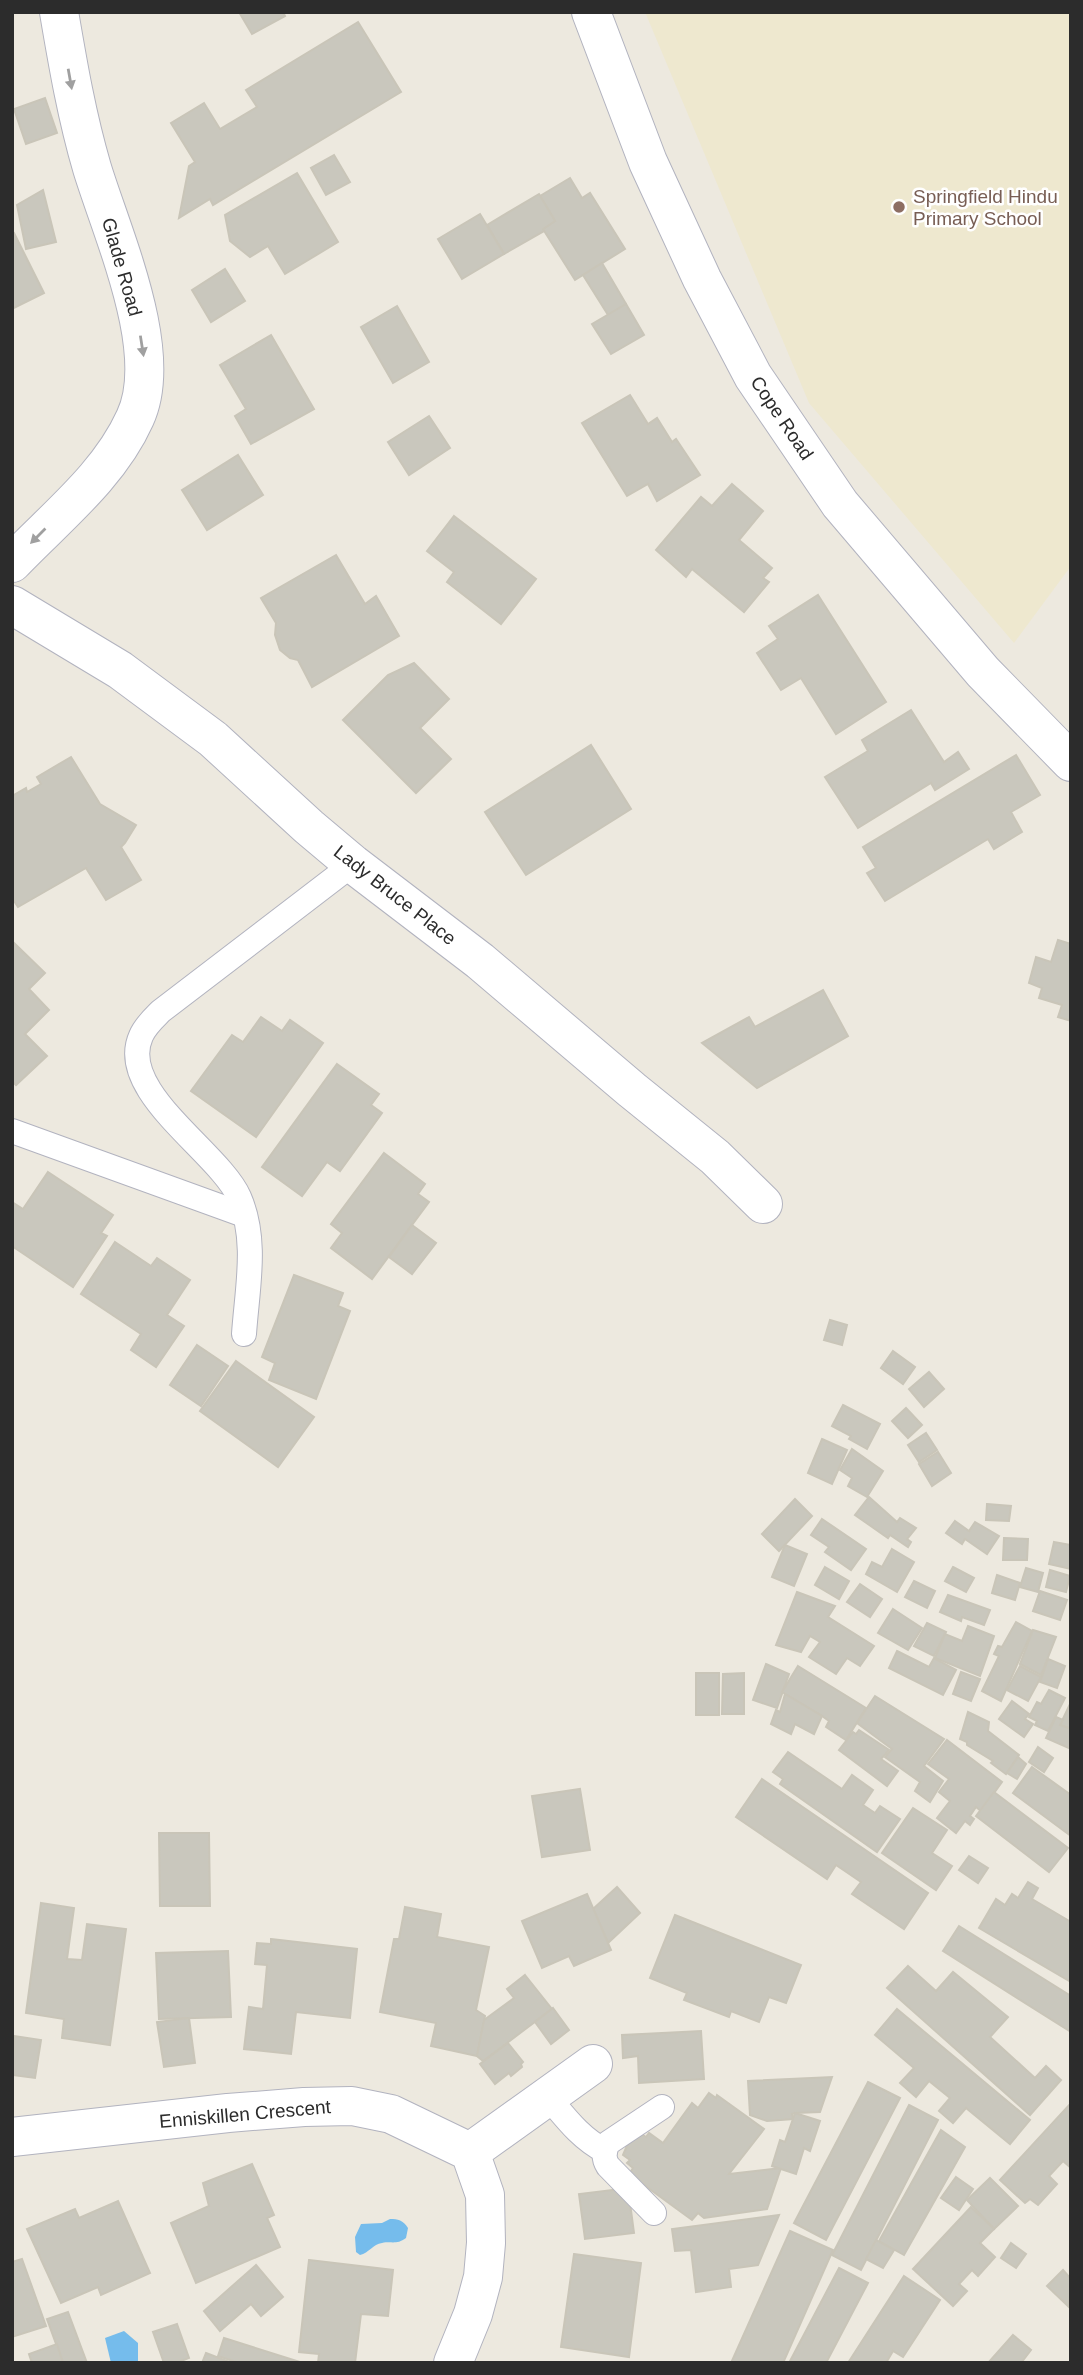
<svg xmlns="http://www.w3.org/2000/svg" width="1083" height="2375" font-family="Arial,sans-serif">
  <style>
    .education { fill: #eee8cf }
    .water { fill: #75bcec }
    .building { fill: #c9c7bd; stroke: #c9c5b8; stroke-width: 2 }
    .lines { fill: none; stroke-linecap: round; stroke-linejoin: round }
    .service-casing { stroke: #b2b3bf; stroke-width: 26 }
    .minor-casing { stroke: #b2b3bf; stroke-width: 40 }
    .service { stroke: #fff; stroke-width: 24 }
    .minor { stroke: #fff; stroke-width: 38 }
    .oneway { fill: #a0a0a0 }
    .education-dot { fill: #8d6e63; stroke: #fff; stroke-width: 2.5 }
    .labels { text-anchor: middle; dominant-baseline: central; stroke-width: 5; stroke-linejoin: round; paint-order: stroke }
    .education-label { font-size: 19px; fill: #785e54; stroke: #fff; text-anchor: start }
    .street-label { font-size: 19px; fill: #2c2c2c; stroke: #fff }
  </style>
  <rect width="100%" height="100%" fill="#ede9df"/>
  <polygon class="education" points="645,12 1071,12 1071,566 1014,643 809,403"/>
  <g class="water">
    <path d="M390,2219c8,0 13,1 18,9l-2,10c-9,7 -14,3 -24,5 -9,1 -13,10 -22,12l-4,-3 -1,-15 6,-13 21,-1z"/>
    <polygon points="124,2331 138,2343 138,2363 111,2363 105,2338"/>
  </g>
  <g class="building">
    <polygon points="239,12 283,12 285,16 252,34"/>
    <polygon points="358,22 401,92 213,205 210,199 179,218 189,166 195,162 171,123 204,103 220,129 257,107 246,90"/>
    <polygon points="45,98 57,133 26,144 14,109"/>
    <polygon points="334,155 350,182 326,195 311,168"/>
    <polygon points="297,173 338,242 285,274 268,246 250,257 230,241 225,215"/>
    <polygon points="570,178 582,198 590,193 625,249 575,280 543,229 555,221 540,196"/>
    <polygon points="43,190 56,242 26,249 17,205"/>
    <polygon points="539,194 555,221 543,229 544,231 504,254 487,225"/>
    <polygon points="480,214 504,254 462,279 438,239"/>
    <polygon points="14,233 44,293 12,309 12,234"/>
    <polygon points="602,263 626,304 608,315 583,275"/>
    <polygon points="225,269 245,301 211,322 192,290"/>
    <polygon points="626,304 644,335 611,354 592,324"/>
    <polygon points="397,306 429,362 393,383 361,327"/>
    <polygon points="271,335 314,409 251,444 235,416 246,409 220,365"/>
    <polygon points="630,395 648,424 657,418 672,442 676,439 700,475 657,501 648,484 627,496 582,423"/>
    <polygon points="429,416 450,448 409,475 388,442"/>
    <polygon points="238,455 263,495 207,530 182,490"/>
    <polygon points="732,484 763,511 739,540 772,568 763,578 769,582 744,612 692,569 686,577 656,550 701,497 712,506"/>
    <polygon points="454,516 536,579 501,624 447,582 454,572 427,551"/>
    <polygon points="336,555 365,604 376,596 399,636 312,687 298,660 290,658 280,650 275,635 276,623 261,598"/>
    <polygon points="818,595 886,702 836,734 801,678 781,690 757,653 778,639 769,626"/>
    <polygon points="414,663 449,699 420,728 451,759 416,793 343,720 388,675"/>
    <polygon points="911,710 944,762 958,752 969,769 935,790 931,783 858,828 825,777 868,751 862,740"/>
    <polygon points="591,745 631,809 526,875 485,812"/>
    <polygon points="1016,755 1040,795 1011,812 1022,832 994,849 988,839 885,901 867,873 876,868 863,847"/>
    <polygon points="71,757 100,804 136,825 125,843 121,847 141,880 106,900 86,868 18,907 12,898 12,796 26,788 27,792 41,784 37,777"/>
    <polygon points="1058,940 1071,944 1071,1021 1058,1017 1062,1005 1039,998 1042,988 1029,983 1036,957 1051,962"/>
    <polygon points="12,941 45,973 29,989 49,1010 25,1034 47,1056 16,1085 12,1081"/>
    <polygon points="823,990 848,1036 757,1088 702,1043 749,1017 755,1027"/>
    <polygon points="261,1017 282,1031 290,1020 323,1043 256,1137 191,1091 232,1035 243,1042"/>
    <polygon points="337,1064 379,1094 371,1105 382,1113 340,1171 327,1162 302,1196 262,1167"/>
    <polygon points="384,1153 425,1184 418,1194 429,1202 372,1279 331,1248 342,1233 331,1224"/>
    <polygon points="48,1172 113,1215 101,1233 107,1236 73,1287 12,1246 12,1202 23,1209"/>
    <polygon points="412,1225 436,1243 412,1274 389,1257"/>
    <polygon points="115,1242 151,1266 157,1258 190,1280 167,1315 184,1326 156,1367 131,1350 141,1334 81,1294"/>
    <polygon points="294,1275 343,1293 338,1306 350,1311 316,1399 269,1380 275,1363 262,1357"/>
    <polygon points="830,1320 847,1325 842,1345 824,1340"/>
    <polygon points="197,1345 228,1366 201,1406 170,1385"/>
    <polygon points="893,1351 915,1367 903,1384 881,1368"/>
    <polygon points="236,1361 314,1417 278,1467 200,1411"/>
    <polygon points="929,1372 944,1389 924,1407 909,1389"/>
    <polygon points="843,1405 880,1424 867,1449 849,1439 851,1436 832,1426"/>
    <polygon points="906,1408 922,1425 908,1438 892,1421"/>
    <polygon points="926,1433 937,1450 919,1462 908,1445"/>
    <polygon points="822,1439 847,1450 832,1484 808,1473"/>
    <polygon points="852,1449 883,1471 867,1497 848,1486 852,1478 840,1470"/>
    <polygon points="938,1452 951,1473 932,1486 919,1464"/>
    <polygon points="869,1497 897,1522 900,1518 916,1528 907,1539 911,1542 908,1547 890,1535 888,1538 855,1515"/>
    <polygon points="795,1499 812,1516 779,1551 762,1534"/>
    <polygon points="987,1504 1011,1506 1009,1521 986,1520"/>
    <polygon points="822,1519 866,1549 851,1570 825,1552 829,1547 811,1535"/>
    <polygon points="955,1521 969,1531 975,1522 999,1536 987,1554 965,1539 962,1544 946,1533"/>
    <polygon points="1004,1538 1028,1539 1027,1560 1003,1560"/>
    <polygon points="1054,1542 1071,1545 1071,1569 1049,1564"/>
    <polygon points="785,1545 807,1554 794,1586 772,1577"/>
    <polygon points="892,1549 914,1562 897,1592 866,1574 872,1562 882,1567"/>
    <polygon points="825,1567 849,1581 839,1599 815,1585"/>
    <polygon points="953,1567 974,1578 966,1592 945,1581"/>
    <polygon points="1026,1568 1043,1573 1038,1592 1020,1587"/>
    <polygon points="1050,1570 1070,1576 1066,1592 1046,1587"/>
    <polygon points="997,1575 1020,1583 1015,1600 992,1593"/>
    <polygon points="914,1581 935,1591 927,1608 905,1597"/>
    <polygon points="860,1584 882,1599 870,1617 847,1602"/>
    <polygon points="1040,1591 1067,1600 1060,1620 1033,1611"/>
    <polygon points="797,1592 835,1606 828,1617 874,1646 860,1666 847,1658 836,1674 809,1657 820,1642 810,1636 801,1652 776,1645"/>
    <polygon points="948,1595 990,1610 984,1625 962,1617 961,1621 940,1612"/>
    <polygon points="893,1609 922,1628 908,1650 878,1633"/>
    <polygon points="1016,1622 1032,1631 1001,1701 982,1691 999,1656 994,1654 998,1646 1002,1647"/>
    <polygon points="927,1623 946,1632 934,1656 914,1646"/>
    <polygon points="968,1626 994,1636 980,1676 935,1658 945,1634 962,1641"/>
    <polygon points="1033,1630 1056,1637 1041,1675 1020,1664"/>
    <polygon points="897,1651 929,1667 934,1658 956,1670 943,1695 889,1668"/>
    <polygon points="1048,1659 1065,1666 1057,1688 1040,1682"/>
    <polygon points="766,1664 789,1674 777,1708 753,1700"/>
    <polygon points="798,1666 866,1708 846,1740 826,1727 829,1721 822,1716 782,1692"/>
    <polygon points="1020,1666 1041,1677 1028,1701 1007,1690"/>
    <polygon points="961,1672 980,1679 971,1701 953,1694"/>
    <rect x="696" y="1673" width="23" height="42"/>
    <polygon points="744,1673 744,1714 722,1714 723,1674"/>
    <polygon points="1049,1690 1065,1698 1048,1731 1035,1725 1037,1721 1029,1717 1037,1702 1041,1704"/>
    <polygon points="785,1694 822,1716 814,1734 795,1724 791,1734 771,1724 776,1710 780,1712"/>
    <polygon points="875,1696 944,1739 924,1766 943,1781 930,1802 915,1791 920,1782 885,1757 892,1749 857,1723"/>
    <polygon points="1012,1701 1029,1714 1025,1719 1033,1724 1024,1737 999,1719"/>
    <polygon points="1071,1702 1071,1729 1060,1725"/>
    <polygon points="968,1712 989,1722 988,1731 1019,1755 1006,1774 991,1763 993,1761 967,1745 967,1742 960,1739"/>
    <polygon points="1056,1717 1063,1720 1060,1725 1071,1729 1071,1749 1046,1738"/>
    <polygon points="859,1730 889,1750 881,1759 898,1771 887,1786 839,1750 853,1732 856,1734"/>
    <polygon points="947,1740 1002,1782 981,1811 976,1807 970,1816 974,1819 970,1825 965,1821 956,1833 937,1818 950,1801 939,1792 949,1779 928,1764"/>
    <polygon points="1038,1747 1053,1758 1044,1772 1029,1762"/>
    <polygon points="788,1752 842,1789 852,1775 873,1790 863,1805 875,1813 880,1806 900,1819 877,1852 780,1784 783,1779 773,1772"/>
    <polygon points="1018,1757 1026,1764 1017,1779 1007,1773"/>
    <polygon points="1032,1767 1071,1795 1071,1836 1013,1793"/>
    <polygon points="762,1779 928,1893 904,1929 852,1894 861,1882 836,1865 827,1879 736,1817"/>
    <polygon points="580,1789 590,1850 542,1857 532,1796"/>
    <polygon points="994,1792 1068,1848 1049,1872 976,1816"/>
    <polygon points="913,1808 947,1830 932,1853 952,1866 936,1890 882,1853"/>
    <polygon points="159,1833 209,1833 210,1906 160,1906"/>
    <polygon points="969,1856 988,1868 978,1883 959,1870"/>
    <polygon points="1028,1882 1038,1888 1032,1899 1071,1922 1071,1982 979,1928 996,1899 1005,1905 1012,1894 1018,1898"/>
    <polygon points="617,1887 640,1913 608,1943 593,1909"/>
    <polygon points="587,1894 611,1950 574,1966 569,1956 542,1968 522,1921"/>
    <polygon points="41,1903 74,1908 67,1959 82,1960 87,1924 126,1929 110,2045 62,2038 64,2019 26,2013"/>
    <polygon points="405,1907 441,1914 437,1937 489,1947 476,2010 485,2016 477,2056 431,2046 436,2023 380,2012 394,1939 399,1939"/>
    <polygon points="675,1915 801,1965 786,2003 769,1997 759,2022 731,2011 729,2017 684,2000 687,1993 650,1978"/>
    <polygon points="959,1926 1071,1996 1071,2032 943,1951"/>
    <polygon points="271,1939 357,1949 350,2018 296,2012 291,2054 244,2049 249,2007 263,2009 267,1965 255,1964 257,1943 271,1944"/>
    <polygon points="228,1951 231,2017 159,2019 156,1953"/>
    <polygon points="908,1966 936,1991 953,1972 1008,2017 990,2037 1035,2078 1046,2066 1061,2080 1030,2115 887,1988"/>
    <polygon points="525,1975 552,2009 483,2061 477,2056 484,2020 514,1998 507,1989"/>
    <polygon points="553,2008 569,2030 551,2044 535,2022"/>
    <polygon points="897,2009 1030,2120 1010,2144 966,2108 953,2123 939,2111 950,2098 929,2081 916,2097 900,2083 914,2068 875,2035"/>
    <polygon points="189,2018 195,2063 164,2067 157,2022"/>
    <polygon points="701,2031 704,2079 639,2083 638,2056 623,2058 622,2035"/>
    <polygon points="14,2036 41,2040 35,2078 12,2075"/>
    <polygon points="508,2043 523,2062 521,2064 522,2067 511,2076 509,2073 495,2084 480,2064"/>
    <polygon points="832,2077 820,2112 795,2113 792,2114 793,2119 767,2121 750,2115 748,2081"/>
    <polygon points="868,2082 900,2098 826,2240 794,2223"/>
    <polygon points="709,2093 716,2098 717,2095 764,2129 729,2174 781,2168 767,2209 704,2218 698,2213 692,2220 629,2174 633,2168 627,2163 630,2160 623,2155 629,2141 640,2133 646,2137 649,2133 663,2143 692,2103 698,2108"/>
    <polygon points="1071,2103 1071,2168 1063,2161 1049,2176 1057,2184 1038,2205 1030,2199 1025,2203 1000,2180"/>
    <polygon points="909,2105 938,2120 861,2270 832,2255"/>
    <polygon points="795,2113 820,2121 810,2151 804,2148 796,2174 772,2166 780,2140 785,2142"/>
    <polygon points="941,2130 965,2147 904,2255 879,2241"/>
    <polygon points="252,2164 274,2215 267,2218 280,2247 196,2283 171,2223 209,2206 203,2183"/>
    <polygon points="956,2177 973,2189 959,2210 941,2198"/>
    <polygon points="990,2178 1018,2206 994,2229 967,2200"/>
    <polygon points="628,2188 634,2233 585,2239 579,2194"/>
    <polygon points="118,2201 150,2273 101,2295 98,2287 61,2303 27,2229 75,2209 79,2218"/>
    <polygon points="971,2207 994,2229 980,2243 995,2257 978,2276 972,2270 959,2284 967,2291 953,2306 913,2269"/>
    <polygon points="779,2215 758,2265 729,2269 731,2287 696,2292 691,2250 675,2251 672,2229"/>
    <polygon points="790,2231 833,2250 783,2363 731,2363"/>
    <polygon points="876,2240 894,2250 883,2268 866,2259"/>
    <polygon points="1011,2243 1026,2254 1016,2268 1001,2258"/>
    <polygon points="574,2254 641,2263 629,2357 561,2347"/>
    <polygon points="22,2259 46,2326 12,2337 12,2262"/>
    <polygon points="309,2260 393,2270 388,2316 361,2314 355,2363 318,2363 319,2354 299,2352"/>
    <polygon points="256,2265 283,2297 261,2316 251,2304 220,2331 204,2311"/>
    <polygon points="839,2268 868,2283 826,2363 789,2363"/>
    <polygon points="1063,2270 1071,2279 1069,2307 1047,2286"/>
    <polygon points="904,2276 940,2300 903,2357 893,2351 886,2363 848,2363"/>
    <polygon points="68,2312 87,2363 63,2363 47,2319"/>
    <polygon points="177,2324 189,2358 176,2363 164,2363 153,2332"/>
    <polygon points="1013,2335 1031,2350 1021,2363 988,2363"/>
    <polygon points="224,2338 303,2363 239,2363 218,2356"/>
    <polygon points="57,2344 63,2363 32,2363 29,2354"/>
    <polygon points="206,2353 232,2363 202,2363"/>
  </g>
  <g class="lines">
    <g class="service-casing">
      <g id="service">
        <polyline points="12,1131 244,1215"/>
        <path d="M244,1334c3,-45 14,-94 -5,-137 -20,-45 -123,-106 -98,-161 4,-10 13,-18 20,-25l192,-147"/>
        <path d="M548,2097c17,20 32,41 57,54"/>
        <path d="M654,2213l-46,-47c-5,-8 -4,-14 0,-23l54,-36"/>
      </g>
    </g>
    <g class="minor-casing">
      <g id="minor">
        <polyline points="591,12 648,162 702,279 753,376 840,504 983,672 1071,762"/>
        <path d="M12,563c43,-45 97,-87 123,-145 31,-66 -23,-184 -43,-250 -15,-51 -24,-103 -33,-156"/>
        <polyline points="12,605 120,670 213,739 309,827 353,864 480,961 632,1090 715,1157 763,1204"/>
        <polyline points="12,2137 228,2113 304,2107 352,2106 391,2114 470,2152 485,2195 486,2243 483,2277 473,2314 453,2363"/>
        <polyline points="470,2152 593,2064"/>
      </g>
    </g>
    <use href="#service" class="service"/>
    <use href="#minor" class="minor"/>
  </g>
  <defs><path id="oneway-solid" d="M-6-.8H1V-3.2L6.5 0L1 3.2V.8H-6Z" transform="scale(1.75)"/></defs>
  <g class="oneway">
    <use href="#oneway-solid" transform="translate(70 79) rotate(80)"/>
    <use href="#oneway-solid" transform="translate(142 346) rotate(81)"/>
    <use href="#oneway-solid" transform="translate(38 536) rotate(135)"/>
  </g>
  <circle class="education-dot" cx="899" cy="207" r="7"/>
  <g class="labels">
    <g class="education-label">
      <text x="913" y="196">Springfield Hindu<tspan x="913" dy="22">Primary School</tspan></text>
    </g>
    <g class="street-label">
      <text transform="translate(122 267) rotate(74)">Glade Road</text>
      <text transform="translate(782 418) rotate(56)">Cope Road</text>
      <text transform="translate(395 895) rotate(38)">Lady Bruce Place</text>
      <text transform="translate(245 2114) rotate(-5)">Enniskillen Crescent</text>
    </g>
  </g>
  <rect width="1083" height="2375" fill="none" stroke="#2c2c2c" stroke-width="28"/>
</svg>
